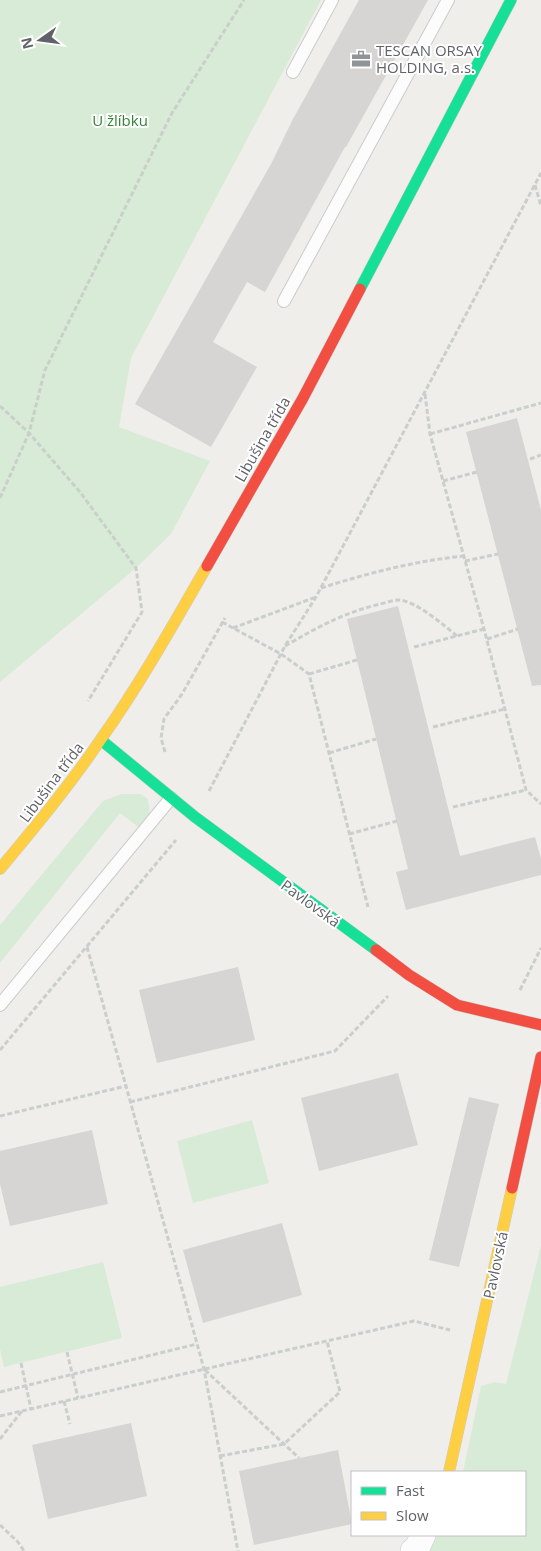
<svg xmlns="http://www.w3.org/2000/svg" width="541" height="1551" font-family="'Open Sans',sans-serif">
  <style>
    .green { fill: #d8ebd6 }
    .building { fill: #d6d5d3 }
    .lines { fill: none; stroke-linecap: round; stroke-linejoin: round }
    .lane-casing { stroke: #cbcccc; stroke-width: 14 }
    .street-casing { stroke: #cbcccc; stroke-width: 26 }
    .fast-casing { stroke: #cacacb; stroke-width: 12 }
    .slow-casing { stroke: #cacacb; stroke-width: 12 }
    .jam-casing { stroke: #cacacb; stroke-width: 12 }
    .path { stroke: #cacfcc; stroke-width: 3; stroke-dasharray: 5 2.5; stroke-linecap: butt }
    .lane { stroke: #fdfcfc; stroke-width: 12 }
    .street { stroke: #fdfcfc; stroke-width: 25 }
    .fast { stroke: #16e098; stroke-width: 11 }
    .slow { stroke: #ffcf43; stroke-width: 11 }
    .jam { stroke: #f24e42; stroke-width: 11 }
    .labels { text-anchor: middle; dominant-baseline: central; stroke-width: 4; stroke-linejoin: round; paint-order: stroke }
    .poi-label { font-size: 15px; fill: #5f6368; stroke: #fff; text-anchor: start }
    .park-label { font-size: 15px; fill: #348238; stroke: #fff }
    .street-label { font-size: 15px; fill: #5f6368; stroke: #fff }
  </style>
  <rect width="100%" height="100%" fill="#efeeea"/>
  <g class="green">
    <polygon points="0,0 321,0 131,358 119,427 210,461 171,534 136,568 0,682"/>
    <path d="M121,794h19l7,4c5,14 2,19 -6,31l-21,-16 -120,150v-38l103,-124z"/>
    <polygon points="252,1120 269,1183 193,1203 177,1141"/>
    <polygon points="541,1246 541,1551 425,1551 438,1535 525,1535 525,1472 463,1472 481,1386 495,1382 506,1384"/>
    <polygon points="103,1262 122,1338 4,1367 0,1349 0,1287"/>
  </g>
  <g class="building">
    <polygon points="359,0 428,0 346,147 345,147 265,292 247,282 213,342 257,367 211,447 135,404 271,164 293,119"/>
    <polygon points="517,418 541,510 541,685 532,686 466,432"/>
    <polygon points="398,606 460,856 535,837 541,859 541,875 406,910 396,872 408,869 347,619"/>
    <polygon points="238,967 255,1040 157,1063 139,990"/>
    <polygon points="398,1073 418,1145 319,1171 301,1098"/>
    <polygon points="469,1097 499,1104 459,1267 429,1260"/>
    <polygon points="92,1130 108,1204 10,1226 0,1184 0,1151"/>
    <polygon points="282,1223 302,1295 203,1323 183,1250"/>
    <polygon points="131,1423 147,1496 48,1519 32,1445"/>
    <polygon points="338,1450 352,1524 254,1545 239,1471"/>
  </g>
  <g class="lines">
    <g class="lane-casing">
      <g id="lane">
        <polyline points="293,72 332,0"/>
        <polyline points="284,301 448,0"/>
        <polyline points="0,1005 171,798"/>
      </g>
    </g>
    <g class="street-casing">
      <polyline id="street" points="413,1551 417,1548 423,1535"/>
    </g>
    <g class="fast-casing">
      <g id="fast">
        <polyline points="360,289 511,0"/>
        <polyline points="101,740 195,817 376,950"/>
      </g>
    </g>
    <g class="slow-casing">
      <g id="slow">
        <path d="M0,869c35,-42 70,-84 101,-130 39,-55 72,-114 106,-173"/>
        <polyline points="449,1472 512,1188"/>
      </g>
    </g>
    <g class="jam-casing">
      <g id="jam">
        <polyline points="207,566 303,398 360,289"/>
        <polyline points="376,950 409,975 457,1005 541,1025"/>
        <polyline points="512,1188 541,1057"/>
      </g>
    </g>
    <g class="path">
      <polyline points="535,185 541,206"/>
      <polyline points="425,394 430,434 484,629 526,790 541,804"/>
      <polyline points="0,406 29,433 80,492 136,568 142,612 88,701"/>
      <polyline points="430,434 541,403"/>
      <polyline points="530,459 541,455"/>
      <polyline points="443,481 477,472"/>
      <polyline points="0,498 29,433 45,370 172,113 244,0"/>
      <polyline points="465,561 498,554"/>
      <path d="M321,588c48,-15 93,-27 143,-32"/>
      <polyline points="222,622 281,654 309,674 368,907"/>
      <polyline points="233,628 316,597"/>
      <polyline points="487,639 518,629"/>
      <path d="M285,646c33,-19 58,-33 95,-42 5,-1 13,-4 19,-4 17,1 46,26 58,36"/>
      <polyline points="414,647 484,629"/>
      <polyline points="309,674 357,660"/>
      <polyline points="433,727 505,709"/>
      <polyline points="165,752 161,738 164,719 182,694 225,618"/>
      <polyline points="329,753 376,739"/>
      <polyline points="209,791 285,646 316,597 541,173"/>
      <polyline points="453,807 526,790"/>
      <polyline points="349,834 397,821"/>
      <polyline points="87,947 126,1086"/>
      <polyline points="520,990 541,948"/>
      <polyline points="0,1050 176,840"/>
      <polyline points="130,1102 335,1051 388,996"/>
      <polyline points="0,1116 126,1086 204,1369 238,1551"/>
      <polyline points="67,1352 78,1398"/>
      <polyline points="21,1363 31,1409"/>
      <polyline points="205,1370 299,1458"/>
      <polyline points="0,1392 197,1344"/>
      <polyline points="64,1401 70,1424"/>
      <polyline points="0,1416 414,1321 450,1330"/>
      <polyline points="0,1439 22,1411"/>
      <polyline points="220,1456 284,1444 340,1392 327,1341"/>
      <polyline points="0,1525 18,1542 24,1551"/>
    </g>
    <use href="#lane" class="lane"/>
    <use href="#street" class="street"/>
    <use href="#fast" class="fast"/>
    <use href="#slow" class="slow"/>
    <use href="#jam" class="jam"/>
  </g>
  <defs>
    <g id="office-bare" transform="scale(1.5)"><path d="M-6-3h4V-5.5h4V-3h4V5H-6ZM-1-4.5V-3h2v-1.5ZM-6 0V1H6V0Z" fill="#919496" stroke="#fff" stroke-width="2.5" paint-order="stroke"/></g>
  </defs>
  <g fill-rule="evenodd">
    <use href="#office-bare" x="361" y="59"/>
  </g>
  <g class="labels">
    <g class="poi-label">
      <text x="376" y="50">TESCAN ORSAY<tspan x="376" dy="17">HOLDING, a.s.</tspan></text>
    </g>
    <g class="park-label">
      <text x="120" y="120">U žlíbku</text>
    </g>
    <g class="street-label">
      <text transform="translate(262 439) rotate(-60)">Libušina třída</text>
      <text transform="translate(51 782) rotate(-53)">Libušina třída</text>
      <text transform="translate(311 903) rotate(36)">Pavlovská</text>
      <text transform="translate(495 1265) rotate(-78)">Pavlovská</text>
    </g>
  </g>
  <rect x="351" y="1471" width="175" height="65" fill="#ffffff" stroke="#bfc1c3"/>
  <rect x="361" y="1487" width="25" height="8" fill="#16e098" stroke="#bfc1c3"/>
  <text x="396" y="1496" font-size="15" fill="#5f6368">Fast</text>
  <rect x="361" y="1512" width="25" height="8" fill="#ffcf43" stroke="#bfc1c3"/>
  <text x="396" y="1521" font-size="15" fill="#5f6368">Slow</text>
  <g transform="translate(40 40) rotate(256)" stroke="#ffffff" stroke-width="4" paint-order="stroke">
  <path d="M0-4L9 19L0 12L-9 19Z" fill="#5f6368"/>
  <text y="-8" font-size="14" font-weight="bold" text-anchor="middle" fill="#5f6368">N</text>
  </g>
</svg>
